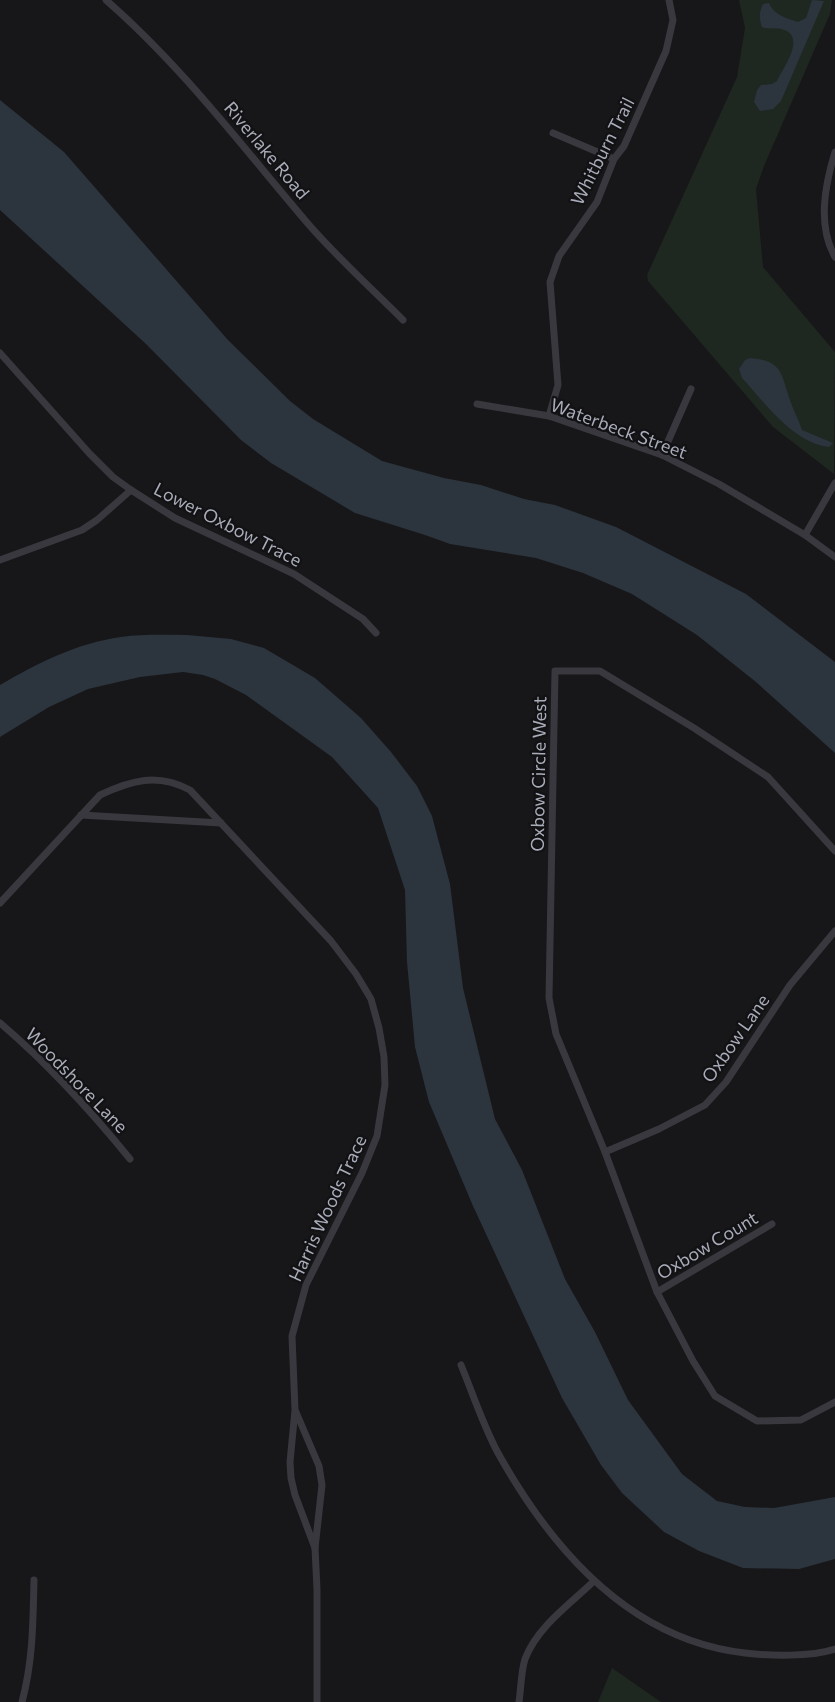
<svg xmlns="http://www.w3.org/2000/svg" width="835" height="1702" font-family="Commissioner,sans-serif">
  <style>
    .green { fill: #1e2720 }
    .water { fill: #2c343d }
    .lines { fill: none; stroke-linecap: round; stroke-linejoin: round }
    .street { stroke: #38383e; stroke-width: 7 }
    .labels { text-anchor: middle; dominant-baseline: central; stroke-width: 4.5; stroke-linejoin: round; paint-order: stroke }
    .street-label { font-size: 18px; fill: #a9acb9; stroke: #121214 }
  </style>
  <rect width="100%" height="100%" fill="#171719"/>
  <g class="green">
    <polygon points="739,0 832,0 830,14 764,166 756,189 763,267 835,352 834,474 773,427 648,281 647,275 737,77 745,28"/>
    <polygon points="612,1668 661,1702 598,1702"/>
  </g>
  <g class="water">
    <path d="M812,0l12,1 -43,100 -8,8 -13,2 -6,-9 3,-12 4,-5 11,-1 5,-3c6,-13 31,-46 4,-52 -6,-2 -12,1 -19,-2 -3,-8 -3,-15 1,-23l6,-1c5,12 17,15 29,19l8,-4z"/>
    <polygon points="0,100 64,152 228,340 290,401 313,419 382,461 444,478 481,485 524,499 555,505 616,527 746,594 835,662 835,753 756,682 697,635 632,594 583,573 536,558 450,544 425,535 355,513 271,463 241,440 146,344 0,210"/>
    <path d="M750,358c34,3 31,17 41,45 3,9 8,17 11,27l31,13 -4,4c-36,-4 -64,-44 -87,-69l-3,-9 6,-9z"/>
    <path d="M187,635l44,4 33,9 51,30 46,40 30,34 26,34 15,30 18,68 13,104 32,131 27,51 43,109 30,53 33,68 54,74 35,27 28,6 29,1 61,-11v62l-36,10 -56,-1 -44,-17 -35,-19 -42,-39 -21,-28 -39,-67 -89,-192 -44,-104 -14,-55 -8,-85 -2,-72 -27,-82 -46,-51 -86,-62 -31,-16 -12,-4 -20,-3 -43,5 -52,12 -39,18 -49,30v-52c38,-22 77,-42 121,-48 21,-3 44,-2 66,-2z"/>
  </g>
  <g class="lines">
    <g class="street">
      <path d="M106,0c77,67 138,149 204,226 29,33 62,63 93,94"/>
      <polyline points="553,133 614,159"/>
      <path d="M835,152c-10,33 -18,73 0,105"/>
      <polyline points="0,353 89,453 113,477 131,490 175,518 294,574 363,619 376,633"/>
      <polyline points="477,404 549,416 662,455 719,484 805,535 835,557"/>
      <polyline points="549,416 558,385 550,282 559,256 597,202 614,159 624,146 666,51 673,20 669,0"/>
      <polyline points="662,455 691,389"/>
      <polyline points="805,535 835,483"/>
      <polyline points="0,560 82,530 97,520 131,490"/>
      <polyline points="81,815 221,823"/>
      <polyline points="835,851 768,777 694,728 600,671 555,671 549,998 556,1034 605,1152 657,1292 693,1361 715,1396 757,1421 801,1420 835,1402"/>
      <path d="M0,903l100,-108c32,-15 57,-22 90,-5l141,151 25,33 15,25 8,29 5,29 1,28 -8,51 -15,37 -56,112 -14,51 3,74 -5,52 1,16 4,17 20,53"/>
      <path d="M0,1023c48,41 90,87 130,136"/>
      <polyline points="605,1152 659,1129 705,1105 726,1082 790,985 835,931"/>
      <polyline points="657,1292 772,1224"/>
      <path d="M461,1365c12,29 22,60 37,88 53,95 132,187 247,200 26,3 65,4 90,-4"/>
      <polyline points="296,1412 319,1466 322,1485 315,1548 317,1589 317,1702"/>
      <path d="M22,1702c11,-41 11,-80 12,-122"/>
      <path d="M519,1702c2,-14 2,-30 6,-43 12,-32 45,-55 69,-78"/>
    </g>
  </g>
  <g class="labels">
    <g class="street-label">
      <text transform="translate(267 150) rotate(50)">Riverlake Road</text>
      <text transform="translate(602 151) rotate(-63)">Whitburn Trail</text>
      <text transform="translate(619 428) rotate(20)">Waterbeck Street</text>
      <text transform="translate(228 524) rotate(27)">Lower Oxbow Trace</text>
      <text transform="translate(538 774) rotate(-89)">Oxbow Circle West</text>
      <text transform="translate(735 1038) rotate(-55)">Oxbow Lane</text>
      <text transform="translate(77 1080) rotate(46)">Woodshore Lane</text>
      <text transform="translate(327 1208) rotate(-65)">Harris Woods Trace</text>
      <text transform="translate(707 1245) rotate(-31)">Oxbow Count</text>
    </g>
  </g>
</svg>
